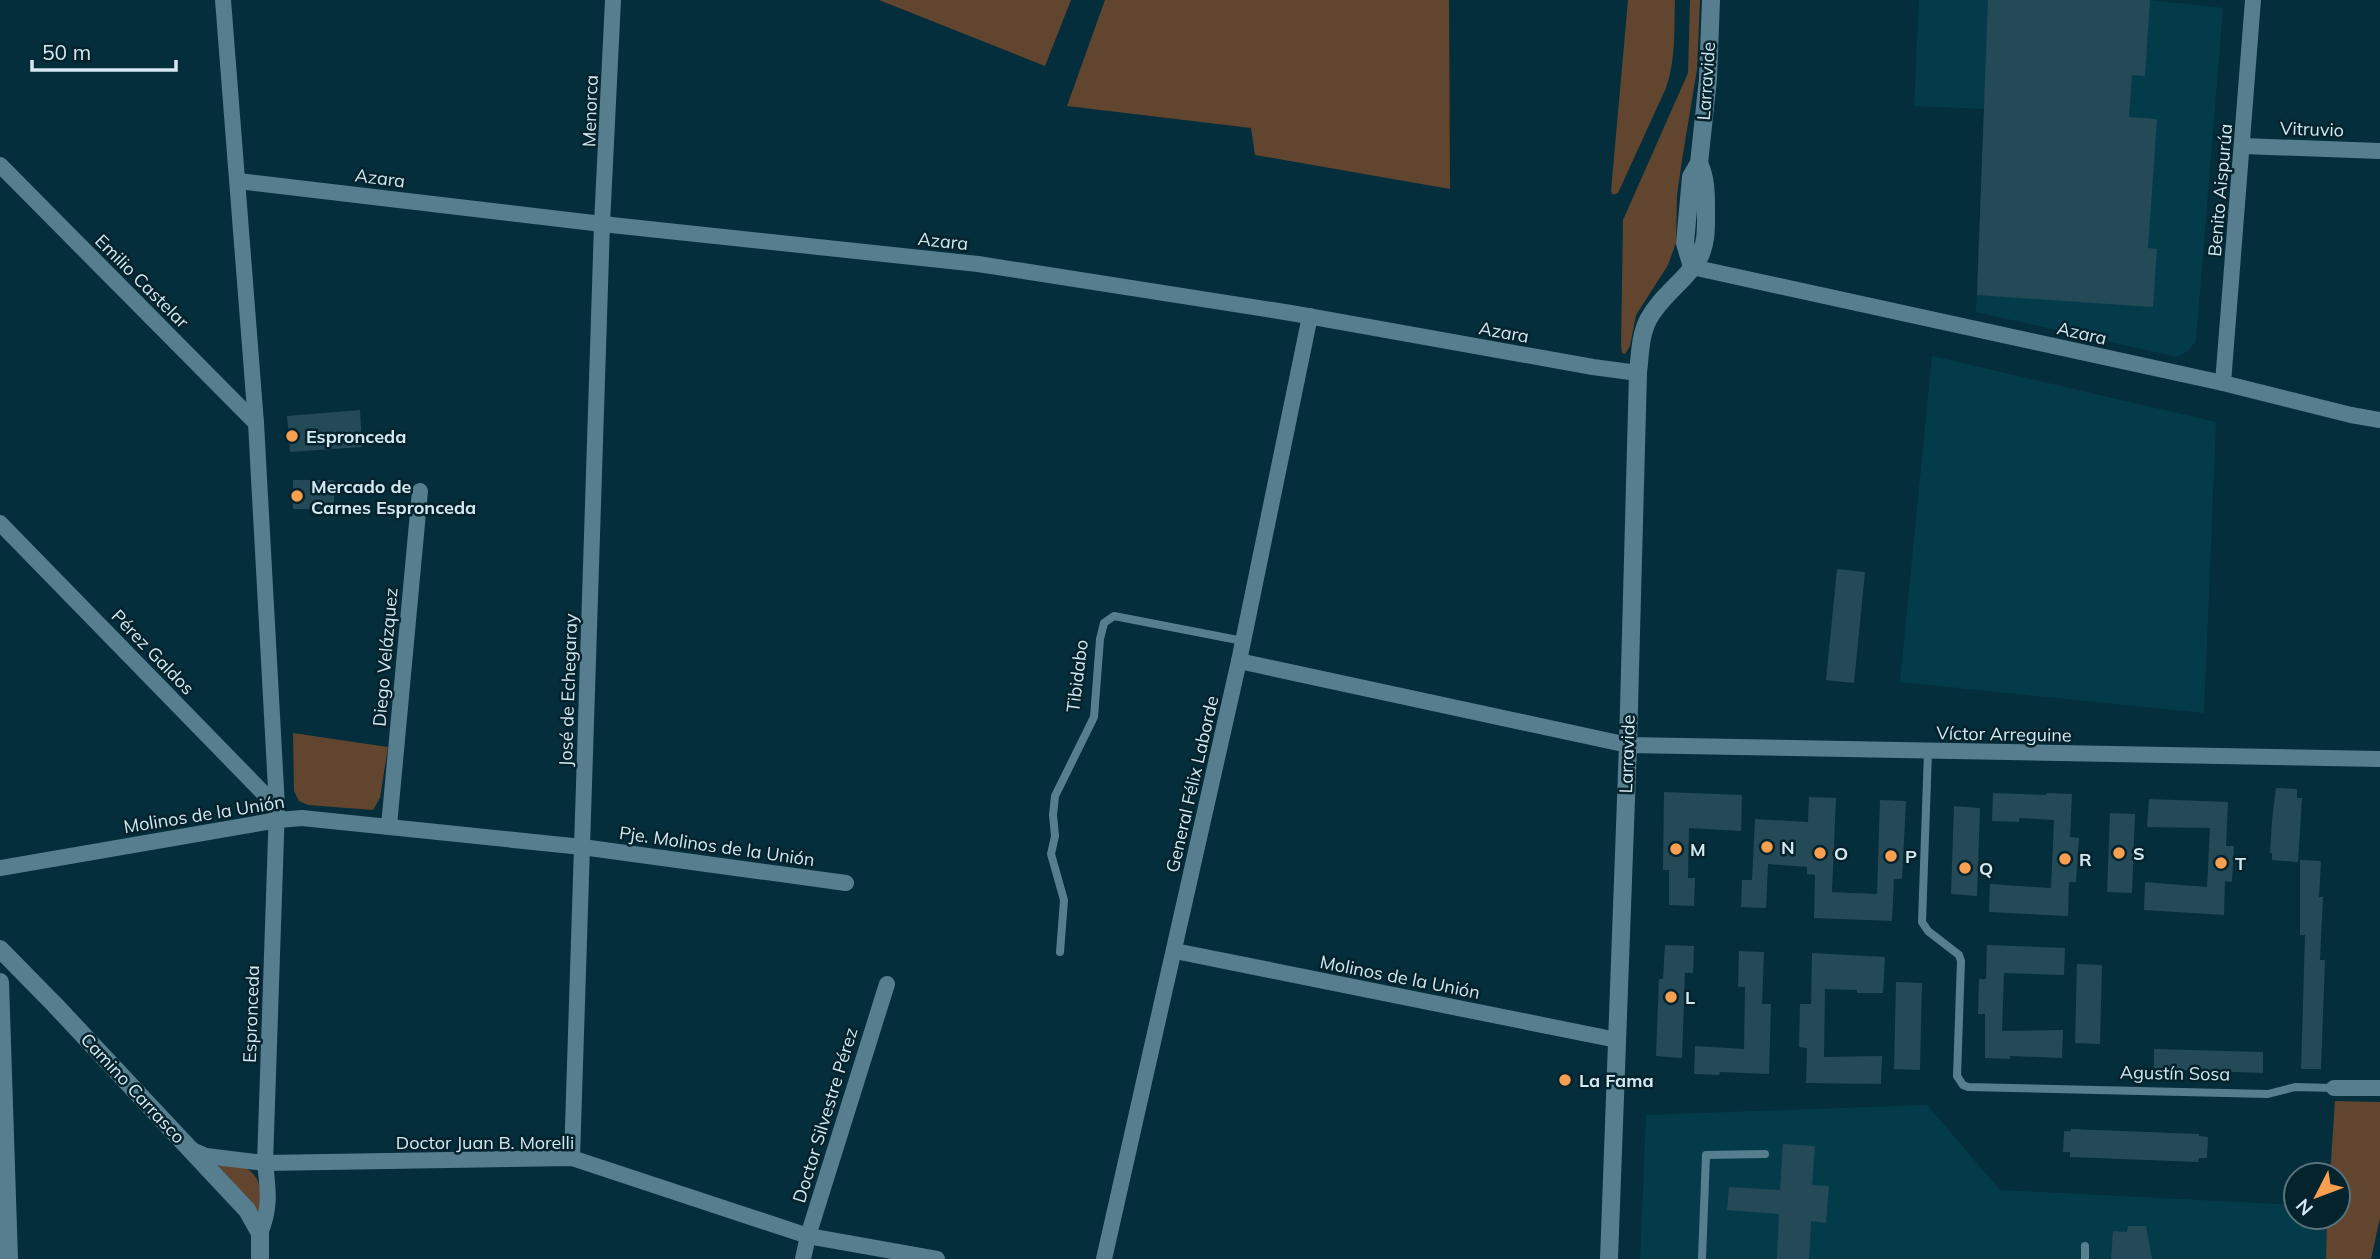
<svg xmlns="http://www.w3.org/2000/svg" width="2380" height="1259" font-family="Mulish,sans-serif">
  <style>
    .built { fill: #043b4b }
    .green { fill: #61452f }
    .building { fill: #244a58 }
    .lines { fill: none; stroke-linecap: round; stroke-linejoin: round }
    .service { stroke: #577e8e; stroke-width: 8 }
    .minor { stroke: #577e8e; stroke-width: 16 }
    .tertiary { stroke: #577e8e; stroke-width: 18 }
    .poi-dot { fill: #fa9f4f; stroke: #05232d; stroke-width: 2.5 }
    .labels { text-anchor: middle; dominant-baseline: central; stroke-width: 5; stroke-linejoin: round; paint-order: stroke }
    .street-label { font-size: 18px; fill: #d4e8f1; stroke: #05232d }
    .poi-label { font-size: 18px; font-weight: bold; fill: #d4e8f1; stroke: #05232d; text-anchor: start }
  </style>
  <rect width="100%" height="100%" fill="#042e3b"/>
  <g class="built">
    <polygon points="1919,0 2150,0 2223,8 2196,341 2188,351 2177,357 1976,312 1984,109 1914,106"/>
    <polygon points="1932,356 2216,422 2204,713 1900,682"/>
    <polygon points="1927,1105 2000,1190 2296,1205 2296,1217 2327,1217 2326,1259 1640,1259 1646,1115"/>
  </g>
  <g class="green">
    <polygon points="879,0 1071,0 1045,66"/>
    <polygon points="1105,0 1449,0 1450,189 1255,155 1251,128 1067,106"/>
    <path d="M1628,0h47c-1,29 1,60 -9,88l-48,105 -5,2 -2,-4z"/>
    <polygon points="1690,0 1700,0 1697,69 1682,160 1677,195 1676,243 1668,265 1636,315 1630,346 1625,354 1622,353 1621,345 1623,220 1688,73"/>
    <polygon points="293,733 388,747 380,798 373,810 308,805 299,801 294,791"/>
    <polygon points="2335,1101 2380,1102 2380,1218 2371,1259 2326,1259 2327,1217 2338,1217 2338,1175 2330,1175"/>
    <path d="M238,1164c26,11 22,26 24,51l-44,-49z"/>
  </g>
  <g class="building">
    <polygon points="1988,0 2150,0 2145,76 2132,75 2129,117 2157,119 2148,248 2157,249 2153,307 1977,295"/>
    <polygon points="360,410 362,447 290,452 287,416"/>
    <rect x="293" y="480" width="41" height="29"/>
    <polygon points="1837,569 1865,572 1854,683 1826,680"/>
    <polygon points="2276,788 2297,789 2297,798 2302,798 2298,862 2272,860 2272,853 2270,853 2272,820"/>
    <polygon points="1664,792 1742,795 1741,831 1689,828 1688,878 1695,878 1694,906 1669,905 1669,870 1663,870"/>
    <polygon points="1993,793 2046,795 2047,793 2072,794 2070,837 2079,838 2076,882 2069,882 2068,916 1989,912 1990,884 2051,888 2054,820 2019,818 2019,822 1992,821"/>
    <polygon points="1809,797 1836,798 1832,892 1877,894 1880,800 1906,801 1902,879 1894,879 1892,921 1814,918 1815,875 1807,874 1807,867 1768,864 1766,908 1741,907 1742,880 1752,880 1755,819 1808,822"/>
    <polygon points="2149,799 2228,802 2226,846 2234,846 2232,882 2225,881 2224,915 2144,910 2145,882 2207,887 2210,828 2147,827"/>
    <polygon points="1954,806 1980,808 1977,896 1951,894"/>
    <polygon points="2110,813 2135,814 2132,893 2107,892"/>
    <polygon points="2300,860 2321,861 2319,897 2323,897 2320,960 2325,960 2321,1069 2301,1069 2305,935 2300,935"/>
    <polygon points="1665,945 1694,946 1693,973 1685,973 1682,1058 1656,1056 1659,979 1663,979"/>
    <polygon points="1987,945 2065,948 2064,975 2004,973 2002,1031 2063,1030 2062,1058 2010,1056 2010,1059 1985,1058 1985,1014 1978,1014 1979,979 1986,979"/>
    <polygon points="1739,951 1764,952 1762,1004 1771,1004 1769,1074 1720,1072 1719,1075 1694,1074 1695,1046 1744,1049 1745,987 1738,987"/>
    <polygon points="1812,953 1885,957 1883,993 1857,993 1857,990 1825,989 1824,1057 1882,1056 1881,1084 1806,1083 1807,1048 1799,1047 1800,1004 1811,1004"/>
    <polygon points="2077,964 2102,965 2100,1044 2075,1043"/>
    <polygon points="1896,982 1922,983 1920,1070 1894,1069"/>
    <polygon points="2154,1049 2263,1052 2263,1073 2154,1069"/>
    <polygon points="2071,1129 2199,1134 2199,1136 2208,1137 2207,1158 2199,1158 2198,1162 2070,1157 2070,1152 2063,1152 2064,1131 2071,1131"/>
    <polygon points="1783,1144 1815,1146 1812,1185 1829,1186 1826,1223 1811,1221 1809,1259 1777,1259 1779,1214 1727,1210 1729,1187 1780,1190"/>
    <polygon points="2128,1226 2146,1226 2152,1259 2111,1259 2113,1231 2127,1232"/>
  </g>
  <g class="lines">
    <g class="service">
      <polyline points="1928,752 1922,922 1928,931 1959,955 1961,961 1957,1076 1963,1085 1968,1087 2268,1094 2295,1087 2334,1088"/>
      <polyline points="1060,952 1064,900 1051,854 1055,836 1053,815 1055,796 1094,717 1100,639 1104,623 1114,616 1243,641"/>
      <polyline points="1702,1259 1706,1155 1765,1154"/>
      <polyline points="2085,1259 2085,1246"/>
    </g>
    <g class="minor">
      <path d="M223,0l33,423 21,384 -12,356c3,26 6,45 -5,70"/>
      <polyline points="2243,146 2380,151"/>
      <polyline points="0,165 256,423"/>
      <polyline points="238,181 602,224 978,264 1291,313 1593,367 1638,373"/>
      <polyline points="1692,267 2223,383 2351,415 2380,420"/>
      <polyline points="2223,383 2253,0"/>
      <polyline points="0,523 277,807"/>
      <polyline points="1239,661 1628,745 2380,759"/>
      <polyline points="389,826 420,491"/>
      <polyline points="0,868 278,820 302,818 582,847 846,883"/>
      <polyline points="1175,951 1617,1040"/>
      <polyline points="2334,1088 2380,1088"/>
      <polyline points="190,1149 206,1156 265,1163 572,1158 808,1236 937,1259"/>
      <polyline points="572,1158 602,224 613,0"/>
      <polyline points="803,1259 808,1236 887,984"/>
      <polyline points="1104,1259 1239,661 1310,316"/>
    </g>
    <g class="tertiary">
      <polyline points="1692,267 1685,243 1691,177 1699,163 1708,79 1711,0"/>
      <polyline points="0,949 55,1005 247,1210 260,1233 260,1259"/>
      <polyline points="0,982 9,1259"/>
      <path d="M1609,1259l19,-514 10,-372c2,-18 2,-37 10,-53 13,-25 38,-39 51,-62 8,-15 7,-32 7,-48 0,-17 0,-32 -7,-47"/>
    </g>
  </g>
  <g class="poi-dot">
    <circle cx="292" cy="436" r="7"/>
    <circle cx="297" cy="496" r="7"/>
    <circle cx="1767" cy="847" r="7"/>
    <circle cx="1676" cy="849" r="7"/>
    <circle cx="1820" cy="853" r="7"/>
    <circle cx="2119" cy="853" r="7"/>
    <circle cx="1891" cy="856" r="7"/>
    <circle cx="2065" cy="859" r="7"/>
    <circle cx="2221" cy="863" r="7"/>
    <circle cx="1965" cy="868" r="7"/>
    <circle cx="1671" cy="997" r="7"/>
    <circle cx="1565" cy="1080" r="7"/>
  </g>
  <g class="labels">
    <g class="street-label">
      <text transform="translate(1706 81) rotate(-86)">Larravide</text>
      <text transform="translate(590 111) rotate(-88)">Menorca</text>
      <text transform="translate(2312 129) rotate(2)">Vitruvio</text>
      <text transform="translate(380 178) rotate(7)">Azara</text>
      <text transform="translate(2220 190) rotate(-85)">Benito Aispurúa</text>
      <text transform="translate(943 241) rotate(6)">Azara</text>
      <text transform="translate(142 281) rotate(45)">Emilio Castelar</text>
      <text transform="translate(1504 332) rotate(10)">Azara</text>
      <text transform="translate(2082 333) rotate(13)">Azara</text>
      <text transform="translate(153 652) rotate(46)">Pérez Galdos</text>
      <text transform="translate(385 657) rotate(-85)">Diego Velázquez</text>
      <text transform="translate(1077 676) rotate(-83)">Tibidabo</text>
      <text transform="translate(568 690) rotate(-88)">José de Echegaray</text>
      <text transform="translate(2004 734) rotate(1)">Víctor Arreguine</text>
      <text transform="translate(1627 754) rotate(-88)">Larravide</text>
      <text transform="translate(1192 784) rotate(-77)">General Félix Laborde</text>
      <text transform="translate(204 814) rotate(-9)">Molinos de la Unión</text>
      <text transform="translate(717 846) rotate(8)">Pje. Molinos de la Unión</text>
      <text transform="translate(1400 977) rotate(11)">Molinos de la Unión</text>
      <text transform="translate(251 1014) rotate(-88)">Espronceda</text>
      <text transform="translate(2175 1073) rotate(1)">Agustín Sosa</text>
      <text transform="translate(133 1088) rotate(47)">Camino Carrasco</text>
      <text transform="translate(825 1115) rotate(-73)">Doctor Silvestre Pérez</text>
      <text x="485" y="1142">Doctor Juan B. Morelli</text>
    </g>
    <g class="poi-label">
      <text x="306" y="436">Espronceda</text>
      <text x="311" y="486">Mercado de<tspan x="311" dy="21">Carnes Espronceda</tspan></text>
      <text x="1781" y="847">N</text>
      <text x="1690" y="849">M</text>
      <text x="1834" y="853">O</text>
      <text x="2133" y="853">S</text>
      <text x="1905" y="856">P</text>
      <text x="2079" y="859">R</text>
      <text x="2235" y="863">T</text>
      <text x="1979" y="868">Q</text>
      <text x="1685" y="997">L</text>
      <text x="1579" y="1080">La Fama</text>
    </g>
  </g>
  <g transform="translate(2317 1196) rotate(228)"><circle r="33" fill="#05232d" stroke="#58727b" stroke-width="2"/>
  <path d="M0-5L12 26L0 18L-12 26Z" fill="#fa9f4f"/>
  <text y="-10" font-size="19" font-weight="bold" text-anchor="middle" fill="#d4e8f1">N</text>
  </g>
  <path d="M32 60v10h144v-10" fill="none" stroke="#d4e8f1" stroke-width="3.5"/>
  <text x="42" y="60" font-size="21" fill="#d4e8f1" stroke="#05232d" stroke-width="5" paint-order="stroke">50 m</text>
</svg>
